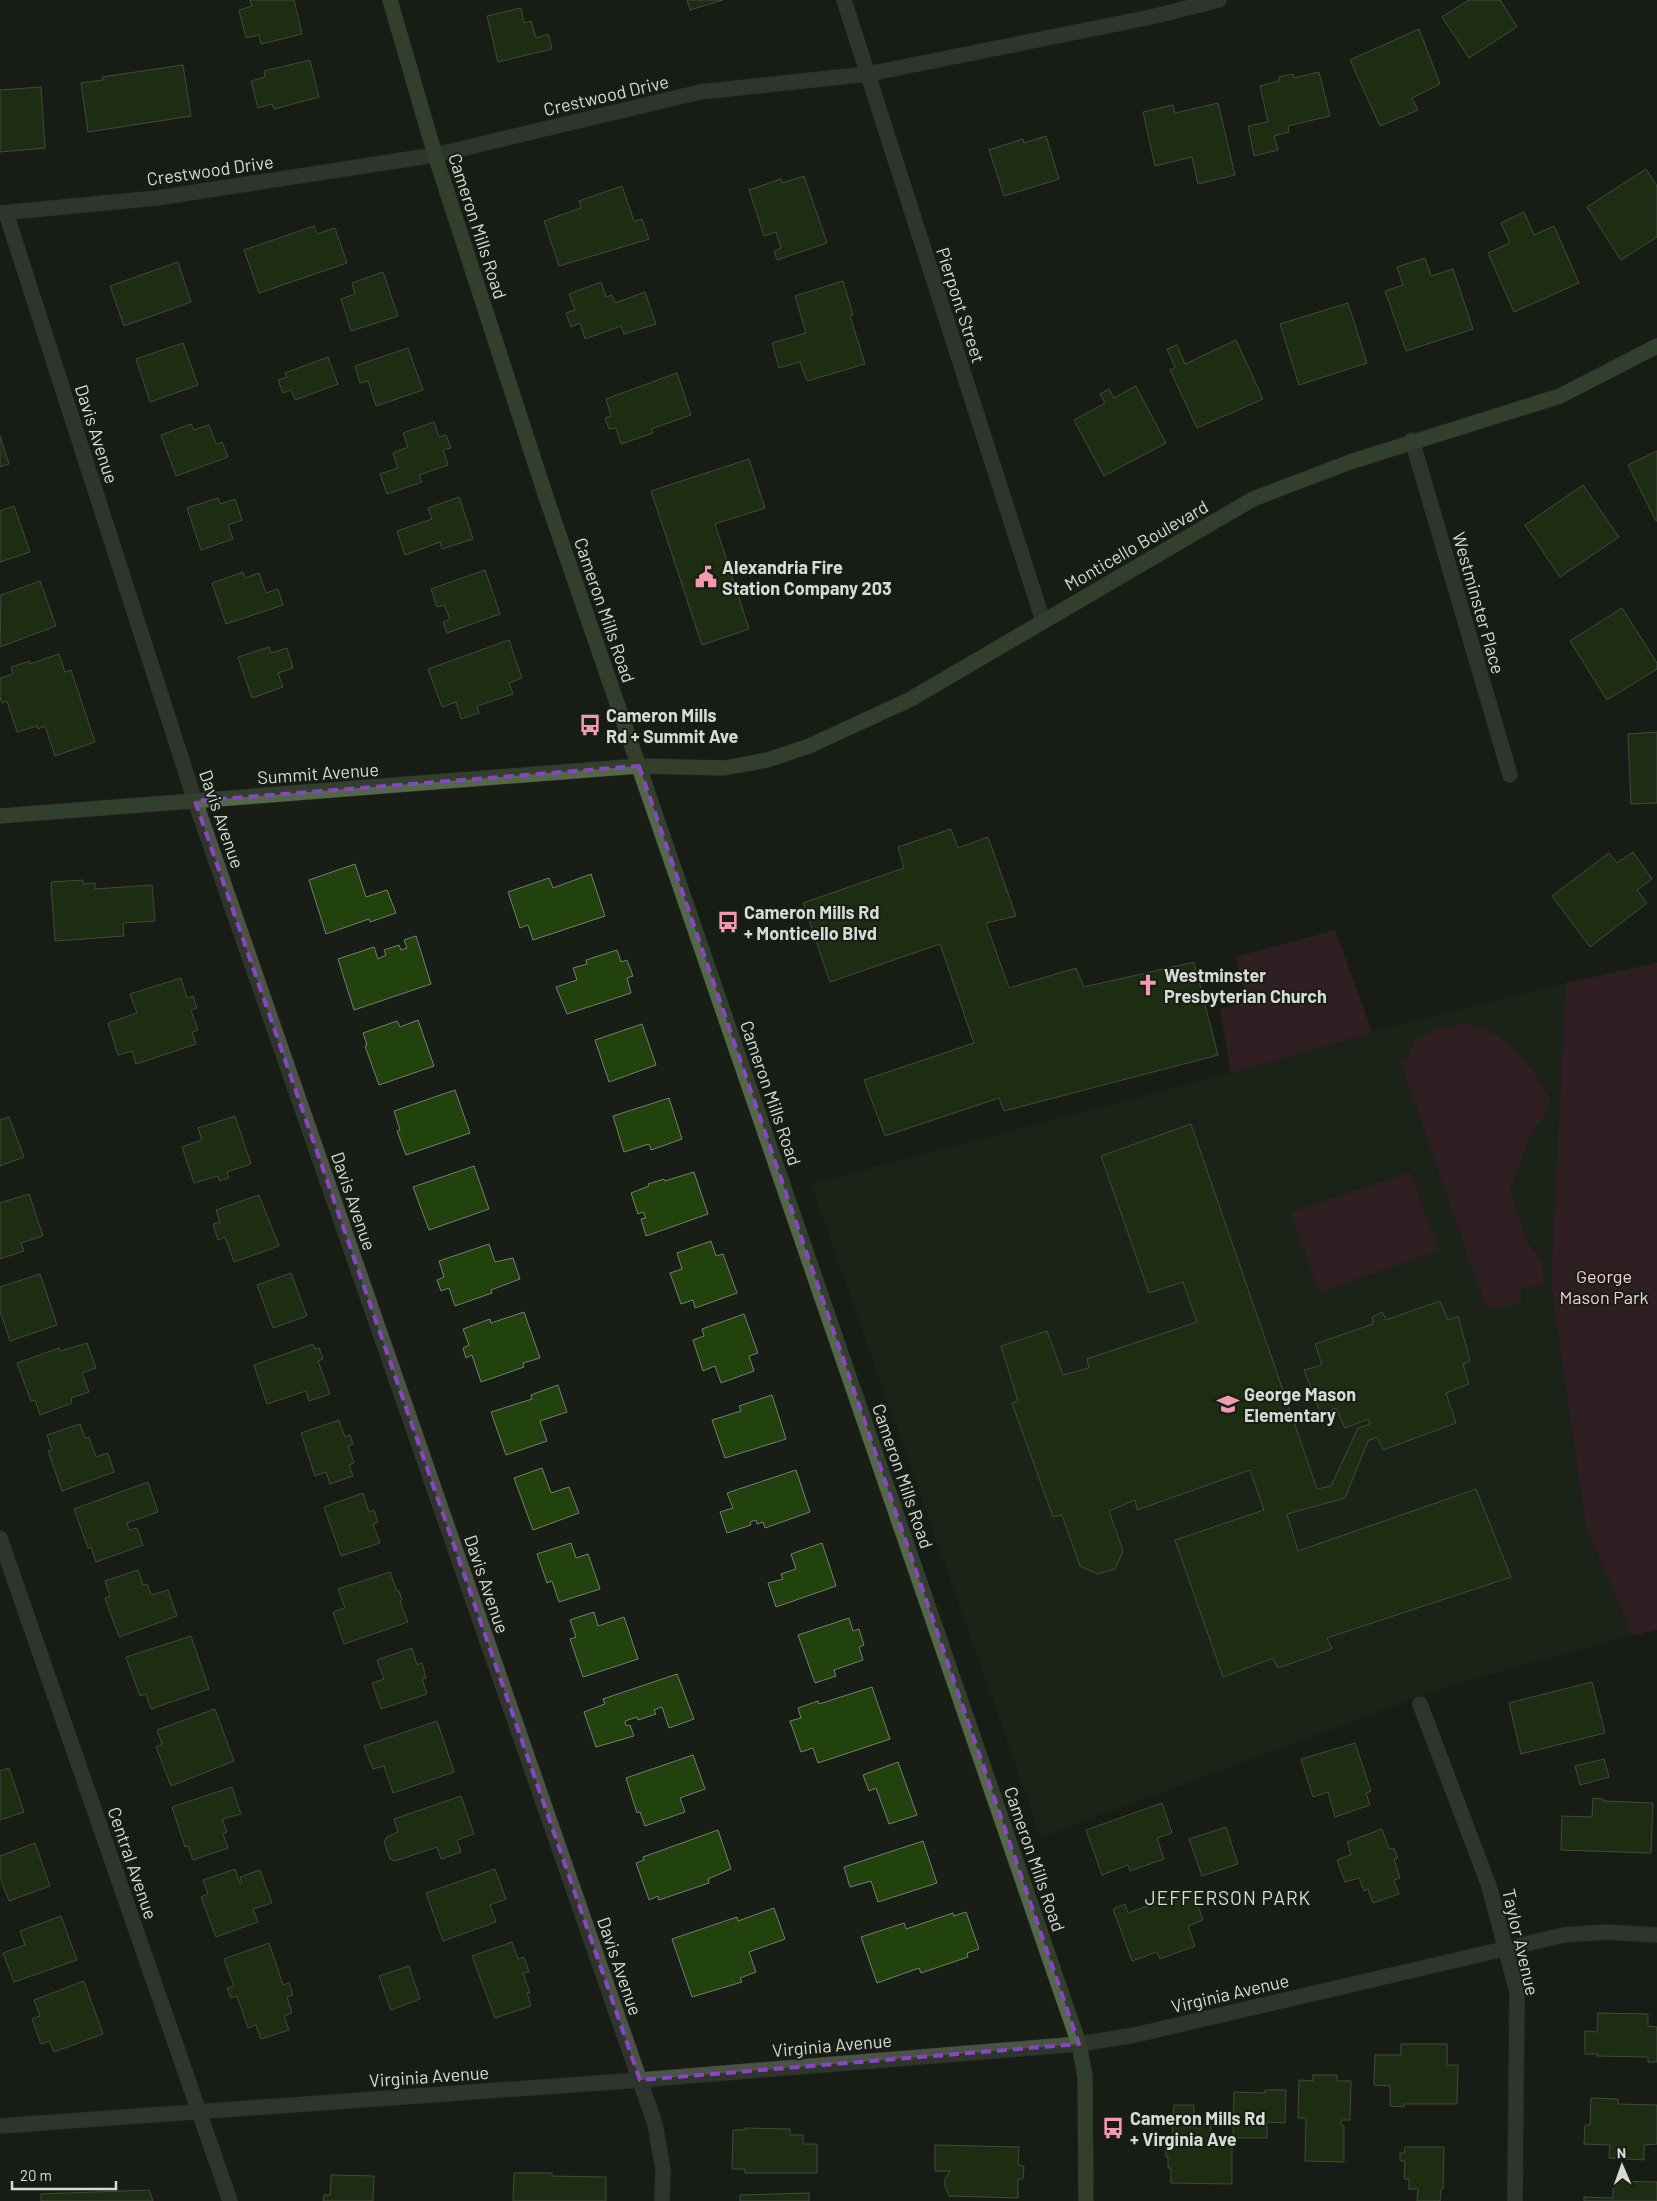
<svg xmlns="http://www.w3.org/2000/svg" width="1657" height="2201" font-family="Barlow,sans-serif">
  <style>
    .built { fill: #20291c }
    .green { fill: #4f2331 }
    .building { fill: #22420d; stroke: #767d72 }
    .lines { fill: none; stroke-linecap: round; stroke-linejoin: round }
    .street-casing { stroke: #323631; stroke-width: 16 }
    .secondary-casing { stroke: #323631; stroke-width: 16 }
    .street { stroke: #4b5248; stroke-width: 15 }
    .secondary { stroke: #536848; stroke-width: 15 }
    .marked { fill: none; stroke: #8946c2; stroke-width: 4; stroke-dasharray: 10 6; stroke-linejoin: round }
    .labels { text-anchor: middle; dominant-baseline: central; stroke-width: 4; stroke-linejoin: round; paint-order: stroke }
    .street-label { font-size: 18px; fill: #d7dbd5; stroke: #181e15 }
    .poi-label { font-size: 18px; font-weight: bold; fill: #d7dbd5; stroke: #181e15; text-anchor: start }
    .park-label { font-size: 18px; fill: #f7ced8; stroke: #181e15 }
    .neighbourhood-label { font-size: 19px; letter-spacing: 1px; fill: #d5ded2; stroke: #181e15 }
  </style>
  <rect width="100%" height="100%" fill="#181e15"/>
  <polygon class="built" points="1566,983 1551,1282 1586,1526 1633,1635 1453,1684 1041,1837 811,1184 1231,1073 1372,1032"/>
  <g class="green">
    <polygon points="1335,930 1372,1032 1231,1073 1220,1009 1247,1002 1236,957"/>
    <polygon points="1657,963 1657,1630 1633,1635 1586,1526 1551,1282 1566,983"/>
    <path d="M1467,1023c9,4 21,7 29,12 24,17 41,40 54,66l-6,16 -12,14 -22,59 17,52 14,19 3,23 -23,4v16l-34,5 -87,-249 7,-2 9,-18 16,-9z"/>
    <polygon points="1410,1173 1439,1250 1319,1292 1291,1212"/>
  </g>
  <g class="building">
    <polygon points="250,0 294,0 302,34 261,44 259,35 246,38 239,10 252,6"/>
    <polygon points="687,0 723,0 690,10"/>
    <polygon points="1469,0 1500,0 1517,27 1469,58 1442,17"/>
    <polygon points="521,8 524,23 531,21 536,38 548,34 552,49 498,62 487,16"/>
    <polygon points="1419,29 1440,84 1412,98 1418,110 1380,126 1350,60"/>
    <polygon points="310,60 319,97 274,109 272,104 258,108 251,81 265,77 264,71"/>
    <polygon points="183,65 191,116 88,132 81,83 103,80 102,77"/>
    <polygon points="1319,72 1330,116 1288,126 1289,132 1274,136 1278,150 1254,156 1248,126 1268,122 1260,86 1279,81 1279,77 1293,74 1294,78"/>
    <polygon points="41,87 45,148 0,152 0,90"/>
    <polygon points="1218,103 1235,175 1198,184 1192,157 1155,166 1143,112 1173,105 1175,113"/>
    <polygon points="1046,136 1059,179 1004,196 989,150 1023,139 1024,143"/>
    <polygon points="1646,169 1657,186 1657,237 1621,260 1587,207"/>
    <polygon points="804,176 827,243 777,260 774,251 781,248 776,232 764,236 749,190 781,179 782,183"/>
    <polygon points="622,186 634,221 642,219 649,239 559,266 544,221 581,208 579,201"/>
    <polygon points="1524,212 1534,235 1554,226 1579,283 1514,312 1488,253 1510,243 1501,223"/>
    <polygon points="314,226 317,234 335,228 347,263 259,293 244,250"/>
    <polygon points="1425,258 1431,276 1453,269 1473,329 1406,351 1385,291 1403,285 1397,267"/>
    <polygon points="178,262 191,302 124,326 110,286"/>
    <polygon points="383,272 398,316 351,331 341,299 355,294 352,283"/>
    <polygon points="843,281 853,315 850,316 865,364 807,381 800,362 779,368 772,343 806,333 795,296"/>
    <polygon points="601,282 606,297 612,295 615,303 645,292 656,324 624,334 621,326 585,339 580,323 571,327 566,313 575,310 569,294"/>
    <polygon points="1348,303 1367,363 1299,385 1280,324"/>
    <polygon points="1236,340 1263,399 1197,428 1170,370 1175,367 1167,349 1177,345 1185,364"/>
    <polygon points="183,343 198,385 150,402 136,359"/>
    <polygon points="408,348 423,390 376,406 368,381 360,383 355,366"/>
    <polygon points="328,357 338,384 295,400 291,390 283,393 278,380 287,377 285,373"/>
    <polygon points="677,373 691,415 651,429 653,433 621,444 616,428 609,429 605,418 611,416 606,399"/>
    <polygon points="1136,386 1166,443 1104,476 1074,420 1105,403 1100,394 1109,389 1114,398"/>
    <polygon points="434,422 439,437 446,435 451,448 443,450 448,465 419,475 422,482 387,494 380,474 398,468 393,453 408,447 403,433"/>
    <polygon points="191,424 194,430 209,425 216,444 222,442 228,457 176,476 161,435"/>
    <polygon points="0,436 9,464 0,467"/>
    <polygon points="1657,451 1657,521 1656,521 1628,465"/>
    <polygon points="749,459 765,508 715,524 749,629 702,645 651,491"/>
    <polygon points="1583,485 1619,537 1560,577 1525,525"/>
    <polygon points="459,497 473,539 442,549 440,542 405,555 397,531 432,519 428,508"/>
    <polygon points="218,498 220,504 235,499 242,520 228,525 233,539 201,550 187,508"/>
    <polygon points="14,506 30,552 0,562 0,511"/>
    <polygon points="485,570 500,614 447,633 443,622 450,619 444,605 437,607 431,589"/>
    <polygon points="243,572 245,578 259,573 266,593 278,589 283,605 226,624 212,583"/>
    <polygon points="40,581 56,626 0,647 1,595"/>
    <polygon points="1622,608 1657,663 1657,669 1607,700 1570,641"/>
    <polygon points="509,640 522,678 509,683 513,694 477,706 479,713 461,719 456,702 442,707 428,669"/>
    <polygon points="269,647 271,653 287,648 293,668 278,673 283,687 252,698 238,657"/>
    <polygon points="59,654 65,672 71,670 95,742 55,756 45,726 38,729 37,726 17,732 7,701 2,703 0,697 0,678 13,674 11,667 30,661 30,664"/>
    <polygon points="1657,732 1657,803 1631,804 1628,734"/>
    <polygon points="951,829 958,848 988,837 1016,916 986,923 1009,988 1076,968 1084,987 1194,962 1218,1055 1004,1111 999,1098 885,1136 864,1080 974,1043 940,944 830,982 803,903 904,868 898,847"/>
    <polygon points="1633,852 1652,879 1637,890 1647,903 1590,947 1552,896 1609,853 1617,863"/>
    <polygon points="355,864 366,897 387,890 396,913 370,922 369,919 326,934 309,880"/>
    <polygon points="591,874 605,916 533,940 528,925 520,928 508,892 549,878 553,888"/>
    <polygon points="83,880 83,884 95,883 95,889 152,885 155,921 123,923 124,936 55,941 51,882"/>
    <polygon points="416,936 431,984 354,1010 338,959 374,947 378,959 386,955 384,950 399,945 401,950 407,948 404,940"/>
    <polygon points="617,950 621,962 627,960 633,976 627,978 631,993 567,1014 556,987 577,980 573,968 587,964 586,960"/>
    <polygon points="181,978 187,998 193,996 197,1008 191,1010 198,1030 192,1032 196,1044 136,1064 132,1051 118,1055 108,1023 137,1013 130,994"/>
    <polygon points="418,1020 434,1066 379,1085 365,1046 367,1045 363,1033 397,1021 400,1027"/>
    <polygon points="642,1024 656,1065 609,1082 595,1040"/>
    <polygon points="455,1090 470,1133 406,1155 397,1131 400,1130 394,1111"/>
    <polygon points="669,1098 682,1139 651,1150 649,1144 624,1152 613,1116"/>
    <polygon points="235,1116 251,1164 227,1172 229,1178 219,1181 218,1176 194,1183 182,1147 202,1140 198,1128"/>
    <polygon points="9,1117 24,1157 0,1166 0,1120"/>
    <polygon points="1191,1124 1317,1489 1331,1486 1358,1428 1370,1424 1368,1419 1345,1428 1336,1408 1321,1415 1304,1370 1322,1365 1315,1344 1373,1324 1372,1317 1382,1312 1386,1320 1440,1301 1448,1320 1458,1316 1470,1361 1463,1364 1469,1384 1446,1393 1456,1423 1383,1450 1377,1437 1368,1441 1345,1498 1287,1514 1298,1551 1476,1489 1511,1577 1327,1638 1332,1649 1278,1668 1273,1658 1223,1677 1175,1540 1264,1510 1250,1470 1137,1510 1135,1500 1109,1511 1123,1551 1115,1569 1097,1574 1080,1566 1062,1515 1053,1517 1012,1403 1018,1401 1001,1346 1047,1331 1063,1375 1089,1368 1087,1359 1197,1322 1183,1282 1149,1293 1101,1156"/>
    <polygon points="474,1166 489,1209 429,1230 413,1187"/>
    <polygon points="694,1172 708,1214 646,1236 641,1219 646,1218 643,1212 638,1214 631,1193 649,1186 648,1184 664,1179 665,1181"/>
    <polygon points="29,1194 43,1236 21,1243 24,1251 0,1259 0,1203"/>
    <polygon points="259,1195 279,1246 234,1262 225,1237 218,1240 213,1224 220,1222 216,1210"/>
    <polygon points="711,1241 716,1256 723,1254 737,1293 695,1308 693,1300 681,1304 670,1273 682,1269 677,1253"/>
    <polygon points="489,1244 495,1262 513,1258 520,1279 491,1290 492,1293 455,1306 449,1288 441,1291 437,1280 444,1277 439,1261"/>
    <polygon points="291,1273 307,1316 273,1328 257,1285"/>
    <polygon points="40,1274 57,1325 10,1341 0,1311 0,1287"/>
    <polygon points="524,1312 540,1358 523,1363 524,1367 481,1382 472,1355 466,1358 463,1348 469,1345 463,1329 490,1319 491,1323"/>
    <polygon points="744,1314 758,1353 749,1356 754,1371 721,1383 715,1366 703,1371 693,1340 704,1336 702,1329"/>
    <polygon points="87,1343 96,1368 82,1373 89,1392 71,1398 72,1403 40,1415 35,1400 31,1401 17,1363 59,1348 60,1351"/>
    <polygon points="313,1344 315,1349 319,1348 323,1359 318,1361 330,1394 309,1401 306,1391 267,1404 254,1365"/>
    <polygon points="558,1385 567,1412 540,1421 547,1441 506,1455 491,1412 532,1399 531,1395"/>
    <polygon points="772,1395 786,1439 725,1458 712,1420 741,1411 739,1406"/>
    <polygon points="339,1420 345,1437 350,1435 353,1444 348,1446 354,1463 349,1465 353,1476 330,1484 326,1472 315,1476 301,1433"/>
    <polygon points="80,1424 85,1438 89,1437 96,1457 108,1453 114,1472 62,1491 48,1451 52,1450 47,1435"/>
    <polygon points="542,1468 551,1493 569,1487 579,1513 533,1530 514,1478"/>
    <polygon points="796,1470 810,1512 765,1528 763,1522 757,1524 756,1520 750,1522 751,1525 727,1533 720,1512 733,1508 727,1493"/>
    <polygon points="148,1482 158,1512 127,1523 129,1530 137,1528 143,1545 96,1562 91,1547 88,1548 74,1509"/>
    <polygon points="363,1493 369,1512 374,1510 378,1522 373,1524 380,1543 341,1556 324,1507"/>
    <polygon points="571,1543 576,1558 588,1554 600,1589 559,1602 552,1581 547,1583 537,1554"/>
    <polygon points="822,1543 836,1586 776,1607 768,1583 783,1579 781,1574 796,1569 791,1554"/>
    <polygon points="138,1570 143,1585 147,1584 151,1595 168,1590 177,1616 119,1637 105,1598 110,1596 105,1581"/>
    <polygon points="390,1572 397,1591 399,1591 402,1600 400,1601 408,1622 344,1644 333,1612 345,1608 338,1589"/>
    <polygon points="594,1612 598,1626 624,1617 638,1659 583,1677 570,1639 576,1637 570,1620"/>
    <polygon points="849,1618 853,1631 859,1629 864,1645 859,1647 863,1660 834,1670 836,1676 815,1683 798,1635"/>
    <polygon points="191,1636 209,1689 151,1709 146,1694 140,1696 126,1657"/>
    <polygon points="412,1648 417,1665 422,1663 426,1678 422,1679 427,1694 381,1709 372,1683 384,1679 377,1660"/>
    <polygon points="677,1674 694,1719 669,1728 662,1707 654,1710 656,1714 638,1720 637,1717 625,1721 626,1726 630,1725 634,1736 596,1747 584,1712 605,1704 603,1699"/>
    <polygon points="1592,1682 1605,1733 1521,1754 1509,1703"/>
    <polygon points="872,1687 890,1739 818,1763 813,1748 801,1752 790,1721 801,1718 798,1708 818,1701 819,1704"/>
    <polygon points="215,1709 234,1761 171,1786 156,1747 162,1744 157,1730"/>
    <polygon points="437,1721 454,1772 393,1793 384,1766 373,1769 364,1746"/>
    <polygon points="1355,1743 1371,1791 1366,1793 1370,1805 1335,1817 1328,1792 1313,1797 1301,1759"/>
    <polygon points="693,1755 705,1789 680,1798 685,1812 645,1826 640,1812 637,1813 626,1778"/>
    <polygon points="1604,1759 1609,1777 1580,1785 1575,1766"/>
    <polygon points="898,1762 917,1815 889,1824 876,1788 869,1791 863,1775"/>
    <polygon points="9,1768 24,1812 0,1820 0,1771"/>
    <polygon points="232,1787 241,1814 222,1819 227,1832 223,1834 228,1848 193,1860 188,1846 185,1847 172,1807"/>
    <polygon points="461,1796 474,1834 457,1840 461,1852 441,1859 437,1847 395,1861 390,1859 384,1842 387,1837 398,1832 394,1819"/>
    <polygon points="1593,1798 1603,1799 1603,1801 1653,1803 1651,1853 1561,1850 1562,1816 1592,1817"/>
    <polygon points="1162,1803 1172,1833 1157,1838 1164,1859 1130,1871 1128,1865 1102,1875 1086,1830"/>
    <polygon points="1226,1827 1238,1864 1202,1876 1189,1839"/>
    <polygon points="1382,1829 1389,1849 1394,1848 1398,1858 1394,1859 1400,1878 1394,1880 1399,1894 1373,1903 1368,1889 1364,1891 1359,1878 1345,1882 1337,1860 1351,1855 1347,1842"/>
    <polygon points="718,1830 731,1869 708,1879 709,1883 659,1900 658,1896 649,1900 636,1863 644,1860 643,1857"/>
    <polygon points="923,1841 937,1883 878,1902 871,1881 850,1887 844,1867"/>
    <polygon points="35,1843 50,1886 9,1901 0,1877 0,1856"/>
    <polygon points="235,1869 240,1884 242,1883 240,1877 260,1870 272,1903 253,1909 258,1922 216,1937 201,1897 208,1894 203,1880"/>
    <polygon points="495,1869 506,1899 490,1905 496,1922 443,1941 426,1893"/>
    <polygon points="1192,1890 1203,1920 1188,1926 1195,1946 1160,1959 1157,1952 1132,1961 1113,1909 1125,1904 1128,1913"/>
    <polygon points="774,1908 785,1939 749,1952 756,1972 740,1978 742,1982 692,1997 672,1939 737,1917 738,1921"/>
    <polygon points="966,1912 979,1949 967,1953 968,1957 921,1973 919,1968 877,1983 861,1937 904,1923 906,1929 953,1913 954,1916"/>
    <polygon points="61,1916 77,1960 14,1982 3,1953 25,1945 20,1931"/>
    <polygon points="512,1942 518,1959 524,1957 529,1972 523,1973 530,1993 527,1993 531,2006 495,2018 472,1956"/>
    <polygon points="269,1943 283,1985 289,1983 293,1995 287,1997 292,2013 284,2016 289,2030 261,2039 256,2025 248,2028 237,1996 231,1998 227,1988 234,1986 224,1959"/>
    <polygon points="409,1966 420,1999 391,2010 379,1976"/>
    <polygon points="84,1981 103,2034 54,2052 49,2041 41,2044 32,2019 40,2016 34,2000"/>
    <polygon points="1598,2013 1648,2014 1648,2026 1657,2027 1657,2062 1648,2062 1648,2057 1597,2056 1597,2054 1585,2054 1585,2031 1597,2032"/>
    <polygon points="1401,2044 1447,2044 1447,2065 1458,2065 1457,2104 1404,2104 1404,2107 1390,2106 1390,2086 1374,2085 1375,2055 1401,2055"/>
    <polygon points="1313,2075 1337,2075 1337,2081 1351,2081 1350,2120 1341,2120 1341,2125 1344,2126 1344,2162 1305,2161 1306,2118 1298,2118 1299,2080 1313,2081"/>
    <polygon points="1265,2090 1286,2090 1285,2123 1267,2122 1267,2138 1233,2138 1234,2092 1265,2093"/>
    <polygon points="1591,2098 1618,2099 1618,2104 1657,2105 1657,2144 1644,2145 1644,2160 1609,2158 1610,2145 1584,2144 1585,2125 1590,2125"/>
    <polygon points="1174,2105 1194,2105 1194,2124 1211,2124 1210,2144 1232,2144 1232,2184 1171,2183 1171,2168 1168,2168 1168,2157 1166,2157 1165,2137 1172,2136"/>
    <polygon points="745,2128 790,2129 790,2135 803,2135 803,2144 817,2144 817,2173 745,2173 745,2169 732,2169 733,2130 745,2130"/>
    <polygon points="935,2145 1019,2147 1018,2165 1024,2166 1023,2179 1018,2179 1018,2198 949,2196 945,2186 945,2179 950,2171 935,2171"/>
    <polygon points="1405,2147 1444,2147 1443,2189 1441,2190 1440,2201 1417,2201 1418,2189 1409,2189 1409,2179 1404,2179 1405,2161 1400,2161 1400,2153 1404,2153"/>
    <polygon points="514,2173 552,2173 552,2176 606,2177 606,2201 513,2201"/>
    <polygon points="331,2175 374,2176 373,2201 323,2201 324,2195 330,2195"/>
    <polygon points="1613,2181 1657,2182 1657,2201 1584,2201 1584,2197 1613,2198"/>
    <polygon points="149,2190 153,2201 41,2201 41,2194"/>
    <polygon points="809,2193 809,2201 740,2201 740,2195"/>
  </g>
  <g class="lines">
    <g class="street-casing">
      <g id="street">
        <polyline points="844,0 1043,621"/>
        <polyline points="0,213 157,198 435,155 700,92 868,74 1151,17 1219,0"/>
        <polyline points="6,213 195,801 655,2124 663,2170 662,2201"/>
        <polyline points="1412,440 1510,775"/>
        <polyline points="0,1538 230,2201"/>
        <polyline points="1420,1704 1489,1886 1517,1992 1515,2201"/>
        <polyline points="0,2126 640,2080 1079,2044 1135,2035 1564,1935 1605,1932 1657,1935"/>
      </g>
    </g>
    <g class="secondary-casing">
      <g id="secondary">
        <polyline points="390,0 435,155 547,500 1079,2044 1085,2076 1086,2201"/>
        <polyline points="0,816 639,766 724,768 767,760 809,746 909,700 1253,499 1350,462 1560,396 1657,346"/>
      </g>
    </g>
    <use href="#street" class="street"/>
    <use href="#secondary" class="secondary"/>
  </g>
  <path d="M0 0H1657V2201H0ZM639,766l440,1278 -439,36 -445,-1279z" fill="#181e15" fill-opacity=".55" fill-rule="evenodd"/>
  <path class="marked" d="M639,766l440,1278 -439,36 -445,-1279z"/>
  <defs>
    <g id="civic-bare" transform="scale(1.725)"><path d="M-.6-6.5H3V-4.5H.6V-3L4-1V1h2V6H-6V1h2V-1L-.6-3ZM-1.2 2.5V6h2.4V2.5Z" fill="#f19ab2" stroke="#181e15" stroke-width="2.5" paint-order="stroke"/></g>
    <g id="bus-bare" transform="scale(1.725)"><path d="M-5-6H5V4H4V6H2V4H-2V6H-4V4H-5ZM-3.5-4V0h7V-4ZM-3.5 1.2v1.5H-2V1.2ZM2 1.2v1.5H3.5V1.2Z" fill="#f19ab2" stroke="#181e15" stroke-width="2.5" paint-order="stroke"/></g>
    <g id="church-bare" transform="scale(1.725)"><path d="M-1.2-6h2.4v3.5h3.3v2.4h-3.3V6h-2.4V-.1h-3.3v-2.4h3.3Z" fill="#f19ab2" stroke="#181e15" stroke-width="2.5" paint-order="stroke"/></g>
    <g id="school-bare" transform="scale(1.725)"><path d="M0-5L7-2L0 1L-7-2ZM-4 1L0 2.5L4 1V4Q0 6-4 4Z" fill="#f19ab2" stroke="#181e15" stroke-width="2.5" paint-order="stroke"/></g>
  </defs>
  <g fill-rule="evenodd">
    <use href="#civic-bare" x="706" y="577"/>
    <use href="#bus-bare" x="590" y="725"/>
    <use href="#bus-bare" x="728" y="922"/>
    <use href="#church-bare" x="1148" y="985"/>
    <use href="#school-bare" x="1228" y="1404"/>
    <use href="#bus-bare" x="1113" y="2128"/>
  </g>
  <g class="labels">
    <g class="street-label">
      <text transform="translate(606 95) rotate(-13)">Crestwood Drive</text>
      <text transform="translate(210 170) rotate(-8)">Crestwood Drive</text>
      <text transform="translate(478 226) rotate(72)">Cameron Mills Road</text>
      <text transform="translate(961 305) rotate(72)">Pierpont Street</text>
      <text transform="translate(97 434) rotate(72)">Davis Avenue</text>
      <text transform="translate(1136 545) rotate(-30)">Monticello Boulevard</text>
      <text transform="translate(1479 603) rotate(74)">Westminster Place</text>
      <text transform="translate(605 610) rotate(71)">Cameron Mills Road</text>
      <text transform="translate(318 773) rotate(-4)">Summit Avenue</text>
      <text transform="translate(222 819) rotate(71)">Davis Avenue</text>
      <text transform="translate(771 1093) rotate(71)">Cameron Mills Road</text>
      <text transform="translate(354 1201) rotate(71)">Davis Avenue</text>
      <text transform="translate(903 1476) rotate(71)">Cameron Mills Road</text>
      <text transform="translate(487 1584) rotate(71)">Davis Avenue</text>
      <text transform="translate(1035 1859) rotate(71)">Cameron Mills Road</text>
      <text transform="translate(133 1863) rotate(71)">Central Avenue</text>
      <text transform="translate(1521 1942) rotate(77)">Taylor Avenue</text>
      <text transform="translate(620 1966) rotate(71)">Davis Avenue</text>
      <text transform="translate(1230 1993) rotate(-13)">Virginia Avenue</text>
      <text transform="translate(832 2045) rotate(-5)">Virginia Avenue</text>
      <text transform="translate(429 2076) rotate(-4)">Virginia Avenue</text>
    </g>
    <g class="poi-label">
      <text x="722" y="567">Alexandria Fire<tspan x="722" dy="21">Station Company 203</tspan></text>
      <text x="606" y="715">Cameron Mills<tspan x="606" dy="21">Rd + Summit Ave</tspan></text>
      <text x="744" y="912">Cameron Mills Rd<tspan x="744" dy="21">+ Monticello Blvd</tspan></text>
      <text x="1164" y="975">Westminster<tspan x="1164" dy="21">Presbyterian Church</tspan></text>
      <text x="1244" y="1394">George Mason<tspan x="1244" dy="21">Elementary</tspan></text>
      <text x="1130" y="2118">Cameron Mills Rd<tspan x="1130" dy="21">+ Virginia Ave</tspan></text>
    </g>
    <g class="park-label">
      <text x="1604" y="1276">George<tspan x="1604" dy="21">Mason Park</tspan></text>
    </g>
    <g class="neighbourhood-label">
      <text x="1228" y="1897">JEFFERSON PARK</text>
    </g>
  </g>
  <g transform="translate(1622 2166) rotate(358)" stroke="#181e15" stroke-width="4" paint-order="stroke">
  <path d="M0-4L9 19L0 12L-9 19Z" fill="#d7dbd5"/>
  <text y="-8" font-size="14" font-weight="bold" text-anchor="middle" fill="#d7dbd5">N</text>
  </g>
  <path d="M12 2181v8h104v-8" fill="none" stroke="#d7dbd5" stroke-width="2.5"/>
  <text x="20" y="2181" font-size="15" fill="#d7dbd5" stroke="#181e15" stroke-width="4" paint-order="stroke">20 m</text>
</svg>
